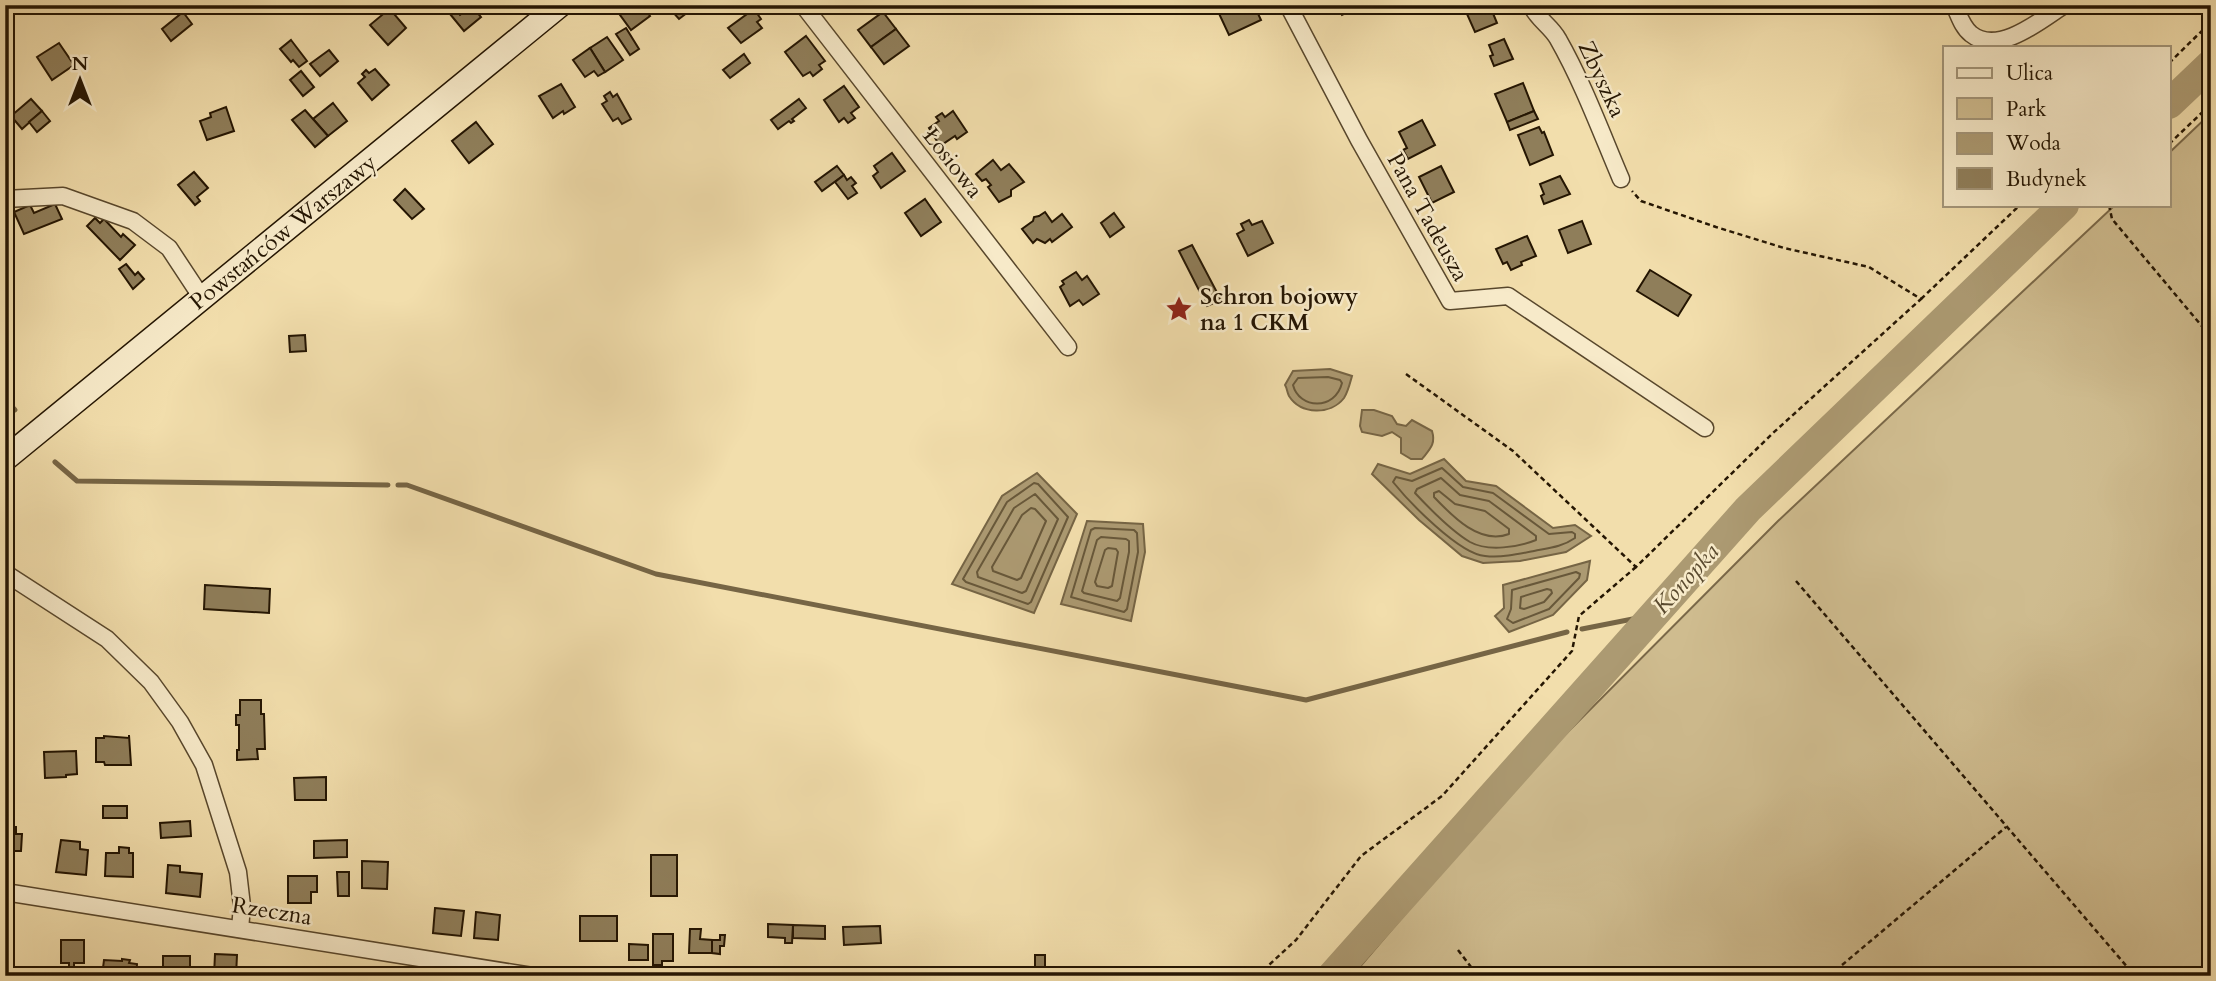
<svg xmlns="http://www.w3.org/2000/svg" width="2216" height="981" font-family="Cardo,serif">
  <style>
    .green { fill: #cfbc8f; stroke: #7a6848; stroke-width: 2 }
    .water { fill: #ac9a72; stroke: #766545; stroke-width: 2 }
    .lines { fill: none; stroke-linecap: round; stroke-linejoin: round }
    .shore { stroke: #68583a; stroke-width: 2 }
    .stream { stroke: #766545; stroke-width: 5 }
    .river { stroke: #ac9a72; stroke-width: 30 }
    .building { fill: #8f7e5a; stroke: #241502; stroke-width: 2 }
    .minor-casing { stroke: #58472c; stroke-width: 19 }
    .secondary-casing { stroke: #241502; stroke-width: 26 }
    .path { stroke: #241502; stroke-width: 2.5; stroke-dasharray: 5 3.5; stroke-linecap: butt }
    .minor { stroke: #f7eac9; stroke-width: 16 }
    .secondary { stroke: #f7eac9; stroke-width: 23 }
    .labels { text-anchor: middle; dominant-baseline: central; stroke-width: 5; stroke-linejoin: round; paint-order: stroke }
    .street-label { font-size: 23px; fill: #241502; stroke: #f7eac9 }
    .poi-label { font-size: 23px; font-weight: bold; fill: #241502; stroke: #f7eac9; text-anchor: start }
    .water-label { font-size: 24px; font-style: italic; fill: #5a4a2f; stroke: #f7eac9 }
  </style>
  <rect width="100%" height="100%" fill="#f2deac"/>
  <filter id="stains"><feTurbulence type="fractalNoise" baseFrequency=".00286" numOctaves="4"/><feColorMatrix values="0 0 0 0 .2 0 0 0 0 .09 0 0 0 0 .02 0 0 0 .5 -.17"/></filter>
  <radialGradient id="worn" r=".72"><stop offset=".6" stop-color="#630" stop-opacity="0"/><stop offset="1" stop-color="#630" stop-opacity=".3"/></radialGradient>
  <polygon class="green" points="2211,113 2211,976 1352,976 1516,784 1778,521 2115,205 2169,205 2169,153"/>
  <g class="water">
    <path d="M1330,369l22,7c-2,7 -4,16 -8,22 -13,17 -43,17 -55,-2 -2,-4 -2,-8 -4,-11l8,-14z"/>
    <path d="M1362,410h12l18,6 5,8 9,2 6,-6 20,11c4,13 -2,18 -10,28h-11l-10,-6v-15l-9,-6 -10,4 -20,-4 -2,-6z"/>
    <polygon points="1444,459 1466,481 1496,486 1553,528 1575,525 1591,536 1566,552 1520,561 1483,563 1462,556 1419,520 1372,474 1378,464 1410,474"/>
    <polygon points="1037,473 1077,514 1034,613 952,584 1002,496"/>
    <polygon points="1087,521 1143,524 1145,552 1131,621 1061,604"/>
    <polygon points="1590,561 1587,580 1553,615 1509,632 1495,616 1504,608 1503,585"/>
  </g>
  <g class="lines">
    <g class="shore">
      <path d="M1328,377l12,3 2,3c-7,28 -43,26 -49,2l5,-7z"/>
      <path d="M1442,468l21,19 30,6 56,41 23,-2 3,2v4c-13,9 -26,10 -41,13 -15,3 -33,7 -49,5 -26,-2 -76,-54 -92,-74l3,-5 16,4z"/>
      <path d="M1441,478l19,17 29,6 47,35v4c-17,7 -48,12 -66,2 -17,-10 -41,-34 -55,-49l2,-4z"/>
      <polygon points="1034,483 1038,484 1068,517 1031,602 1028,604 966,582 963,579 1007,502"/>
      <path d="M1439,491l16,13 30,7 24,18v5c-29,11 -56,-17 -75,-37v-4z"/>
      <polygon points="1035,494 1058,519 1026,591 1022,593 978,577 977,572 1014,508"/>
      <polygon points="1031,508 1035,509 1046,521 1021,578 1017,580 993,571 992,567 1022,515"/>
      <polygon points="1095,528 1134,530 1137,533 1138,552 1127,609 1124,612 1071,597 1091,530"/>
      <polygon points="1101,537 1126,539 1129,541 1129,552 1120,598 1117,601 1084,593 1082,591 1097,540"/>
      <polygon points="1108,548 1116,549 1118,552 1112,586 1108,588 1097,586 1095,582 1105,550"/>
      <polygon points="1576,572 1580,574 1579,578 1549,609 1513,623 1507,619 1511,609 1512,590"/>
      <polygon points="1547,589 1551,590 1552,593 1544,602 1524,609 1520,608 1521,597"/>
    </g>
    <g class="stream">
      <polyline points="5,399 15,410"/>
      <polyline points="55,462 77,481 388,485"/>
      <polyline points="398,485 407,485 656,574 1306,700 1567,632"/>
      <polyline points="1582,629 1653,615"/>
    </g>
    <g class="river">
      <polyline points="2169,104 2211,64"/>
      <polyline points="1332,976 1748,509 2064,205"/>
    </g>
  </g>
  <g class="building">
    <polygon points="394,5 399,10 394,14 406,28 388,45 370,25"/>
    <polygon points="618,5 642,5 650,16 631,30 615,8"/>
    <polygon points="677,5 689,5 692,9 679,19 671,10"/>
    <polygon points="1215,5 1254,5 1261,20 1229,35"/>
    <polygon points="1337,5 1376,5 1363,12 1360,6 1342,15"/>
    <polygon points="1463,5 1493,5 1490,6 1497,23 1475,32"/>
    <polygon points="472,6 481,17 464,31 450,14 455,9 460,15"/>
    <polygon points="754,9 761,19 757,22 762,28 741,43 728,28"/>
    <polygon points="183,12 192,24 171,41 162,29"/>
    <polygon points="883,12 896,29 871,47 858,30"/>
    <polygon points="626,28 639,49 630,55 616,34"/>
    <polygon points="896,29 909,46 884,64 871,47"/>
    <polygon points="806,36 825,61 819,65 822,69 813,76 810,72 803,76 785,52"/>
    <polygon points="607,37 623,60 605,72 590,48"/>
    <polygon points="1504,39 1513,59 1494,66 1490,56 1493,55 1489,45"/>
    <polygon points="291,40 307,61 299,67 293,60 291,62 280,49"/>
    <polygon points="59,43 74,65 52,80 37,57"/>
    <polygon points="590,48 605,72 598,76 594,71 585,77 573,60"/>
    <polygon points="329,50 338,61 320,76 310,64"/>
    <polygon points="744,54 750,63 730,78 723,70"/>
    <polygon points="375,69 389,85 372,100 358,83 365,77 362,74 366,70 369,73"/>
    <polygon points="301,71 314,87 303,96 290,80"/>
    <polygon points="1523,83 1534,111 1507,122 1495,94"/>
    <polygon points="561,84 575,107 564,114 563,111 553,118 539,96"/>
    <polygon points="844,86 859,107 851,113 855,118 848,123 844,118 839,122 824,100"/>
    <polygon points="610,92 613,97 617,94 631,119 622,124 618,118 613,121 602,104 607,101 604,96"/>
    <polygon points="31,99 42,111 22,129 11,116"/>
    <polygon points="799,99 806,108 792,119 794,121 791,123 789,121 778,129 771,120"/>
    <polygon points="333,103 347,121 328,136 313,119"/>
    <polygon points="226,107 234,131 207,140 200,121 211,117 210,113"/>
    <polygon points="305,110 328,136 315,147 292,120"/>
    <polygon points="42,111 50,121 37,132 29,122"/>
    <polygon points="953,111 967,132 957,139 955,136 940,146 929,128 939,121 936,117 942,113 945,117"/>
    <polygon points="1534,111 1538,119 1510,130 1507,122"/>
    <polygon points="1422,120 1435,145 1408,159 1403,150 1407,148 1399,132"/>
    <polygon points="476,122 493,144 469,163 452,141"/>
    <polygon points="1539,127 1542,133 1544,132 1553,155 1530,165 1518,135"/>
    <polygon points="892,153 905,171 881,188 873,176 878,172 874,166"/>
    <polygon points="993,160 1001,170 1009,164 1024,182 1011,190 1011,196 999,202 988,187 991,185 986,179 982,181 976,174"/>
    <polygon points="837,166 844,175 822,191 815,182"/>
    <polygon points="1441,166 1454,192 1432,203 1419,177"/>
    <polygon points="194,172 208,188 197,197 200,201 195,205 178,185"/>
    <polygon points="844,175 847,180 851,177 856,183 852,186 857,193 848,199 835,182"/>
    <polygon points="1560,176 1570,194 1544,204 1541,196 1544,194 1540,184"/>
    <polygon points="405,189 424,209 412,219 394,200"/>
    <polygon points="925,199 941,222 921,236 905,213"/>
    <polygon points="55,204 62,219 24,234 14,212 30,205 34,213"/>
    <polygon points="1045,212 1052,222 1062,214 1072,227 1052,242 1050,239 1045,243 1037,239 1033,243 1022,229 1033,221 1034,217 1039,216"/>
    <polygon points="1114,213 1124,227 1110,237 1101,223"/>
    <polygon points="95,218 100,223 104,219 121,237 123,234 135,245 120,260 87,226"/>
    <polygon points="1249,220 1252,225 1262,221 1273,243 1248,256 1237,234 1244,230 1241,224"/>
    <polygon points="1582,221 1591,244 1568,253 1559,230"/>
    <polygon points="1527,236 1536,256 1521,262 1522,265 1511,270 1507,262 1503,264 1496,249"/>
    <polygon points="1192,245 1221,300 1207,306 1179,251"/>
    <polygon points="126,264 135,275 138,272 144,279 133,289 119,269"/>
    <polygon points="1650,270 1691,295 1678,316 1637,291"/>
    <polygon points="1076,272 1082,280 1087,276 1099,294 1083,305 1079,300 1070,306 1060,287 1064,284 1062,281"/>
    <polygon points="305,335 306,351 290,352 289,336"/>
    <polygon points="205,585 270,589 269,613 204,609"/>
    <polygon points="240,700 261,700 261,714 264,714 265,749 257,749 258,759 237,760 237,750 239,750 239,725 236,725 236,715 240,715"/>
    <polygon points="129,735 131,765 105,765 104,762 96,762 96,738 104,738 104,736 129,738"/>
    <polygon points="76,751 77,774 66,775 66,777 45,778 44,752"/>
    <polygon points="326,777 326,800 295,800 294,778"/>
    <rect x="103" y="806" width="24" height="12"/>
    <polygon points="5,820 11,820 10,827 16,827 16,834 22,834 21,851 11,851 11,843 5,843"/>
    <polygon points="190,821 191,836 161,838 160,823"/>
    <polygon points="61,840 80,842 80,849 88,850 86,875 56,872"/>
    <polygon points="347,840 347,857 314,858 314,841"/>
    <polygon points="119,847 129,848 129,853 133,853 133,877 105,876 106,853 119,853"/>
    <rect x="651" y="855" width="26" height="41"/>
    <polygon points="362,861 388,862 387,889 362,888"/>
    <polygon points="168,865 180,866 180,872 202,874 200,897 166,893"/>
    <polygon points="337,872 349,872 349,896 338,896"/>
    <polygon points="288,876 317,876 317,892 311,892 311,903 288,903"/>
    <polygon points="435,908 464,911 461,936 433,933"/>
    <polygon points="476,912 500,915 498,940 474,938"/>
    <rect x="580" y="916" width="37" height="25"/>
    <polygon points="768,924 793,925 792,943 785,943 785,938 768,937"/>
    <polygon points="793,925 825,926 825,939 793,938"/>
    <polygon points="880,926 881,943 844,945 843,927"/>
    <polygon points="690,929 701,929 700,939 712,940 712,953 689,953"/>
    <polygon points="653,934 673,934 673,961 662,961 662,965 653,965"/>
    <polygon points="720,935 725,935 724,946 720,946 720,954 712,953 712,940 720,940"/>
    <polygon points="61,940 84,940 84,963 74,963 74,968 69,968 69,963 61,963"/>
    <polygon points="629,944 648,945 648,960 629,960"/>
    <polygon points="215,954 237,955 236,976 214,976"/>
    <rect x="1035" y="955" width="10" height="21"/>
    <rect x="163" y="956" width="27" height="20"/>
    <polygon points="122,959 130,960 129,963 137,964 136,976 102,976 104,960 122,961"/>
  </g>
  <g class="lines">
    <g class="minor-casing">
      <g id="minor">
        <polyline points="803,5 1068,347"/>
        <polyline points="1288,5 1359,140 1450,301 1508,296 1705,428"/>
        <path d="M1531,5c6,14 20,21 27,34 25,44 43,93 63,140"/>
        <path d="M1954,5c5,10 8,22 17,29 27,22 70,-14 93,-29"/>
        <polyline points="5,199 63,196 133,221 169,248 202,298"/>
        <polyline points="5,573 107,639 151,682 180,722 204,765 238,872 242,906 240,929"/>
        <polyline points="5,892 532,976"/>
      </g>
    </g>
    <g class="secondary-casing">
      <polyline id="secondary" points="5,459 560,5"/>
    </g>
    <g class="path">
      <polyline points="2169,63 2211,22"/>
      <polyline points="2169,144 2211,104"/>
      <polyline points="2109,205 2112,219 2211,337"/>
      <polyline points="1921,299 2020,205"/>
      <polyline points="1406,374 1513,451 1636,567 1773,433 1921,299 1869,267 1784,248 1716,227 1641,201 1632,191"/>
      <polyline points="1796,581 2135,976"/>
      <polyline points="1458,950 1478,976"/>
      <polyline points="1257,976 1296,940 1361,856 1442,796 1572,651 1579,616 1636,567"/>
      <polyline points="1829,976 2006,827"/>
    </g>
    <use href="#minor" class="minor"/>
    <use href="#secondary" class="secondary"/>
  </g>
  <defs>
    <g id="sight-bare" transform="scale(2.1)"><path d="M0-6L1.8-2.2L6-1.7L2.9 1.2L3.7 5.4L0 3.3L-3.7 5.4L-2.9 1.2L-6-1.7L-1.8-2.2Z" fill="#8f2418" stroke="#f7eac9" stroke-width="2.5" paint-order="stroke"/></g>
  </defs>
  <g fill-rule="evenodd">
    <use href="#sight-bare" x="1179" y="309"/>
  </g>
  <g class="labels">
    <g class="street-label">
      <text transform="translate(1602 79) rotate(65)">Zbyszka</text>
      <text transform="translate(953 163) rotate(52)">Łosiowa</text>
      <text transform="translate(1428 217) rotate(61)">Pana Tadeusza</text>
      <text transform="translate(283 232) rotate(-39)">Powstańców Warszawy</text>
      <text transform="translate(272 911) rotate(9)">Rzeczna</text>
    </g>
    <g class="poi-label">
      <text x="1200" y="296">Schron bojowy<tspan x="1200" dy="26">na 1 CKM</tspan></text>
    </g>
    <g class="water-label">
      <text transform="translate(1686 579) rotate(-48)">Konopka</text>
    </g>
  </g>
  <rect width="2216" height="981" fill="none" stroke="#f2deac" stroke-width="28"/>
  <rect x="7" y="7" width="2202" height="967" fill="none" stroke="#241502" stroke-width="3.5"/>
  <rect x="14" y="14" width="2188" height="953" fill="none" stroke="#241502" stroke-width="2"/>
  <rect x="1943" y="46" width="228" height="161" fill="#f7eac9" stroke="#a39579" stroke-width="2"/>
  <rect x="1957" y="68" width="35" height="10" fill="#f7eac9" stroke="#a39579" stroke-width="2"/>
  <text x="2006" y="80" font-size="21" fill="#241502">Ulica</text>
  <rect x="1957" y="98" width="35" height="21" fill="#cfbc8f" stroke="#a39579" stroke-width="2"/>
  <text x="2006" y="116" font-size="21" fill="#241502">Park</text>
  <rect x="1957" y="133" width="35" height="21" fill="#ac9a72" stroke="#a39579" stroke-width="2"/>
  <text x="2006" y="150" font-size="21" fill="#241502">Woda</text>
  <rect x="1957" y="168" width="35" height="21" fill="#8f7e5a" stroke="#a39579" stroke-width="2"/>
  <text x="2006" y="186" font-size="21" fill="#241502">Budynek</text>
  <g transform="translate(80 80)" stroke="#f7eac9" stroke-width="5" paint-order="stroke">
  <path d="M0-5L12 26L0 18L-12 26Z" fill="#241502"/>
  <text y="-10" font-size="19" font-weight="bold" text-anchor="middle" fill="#241502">N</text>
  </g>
  <rect width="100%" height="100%" filter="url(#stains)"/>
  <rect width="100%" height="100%" fill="url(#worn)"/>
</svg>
